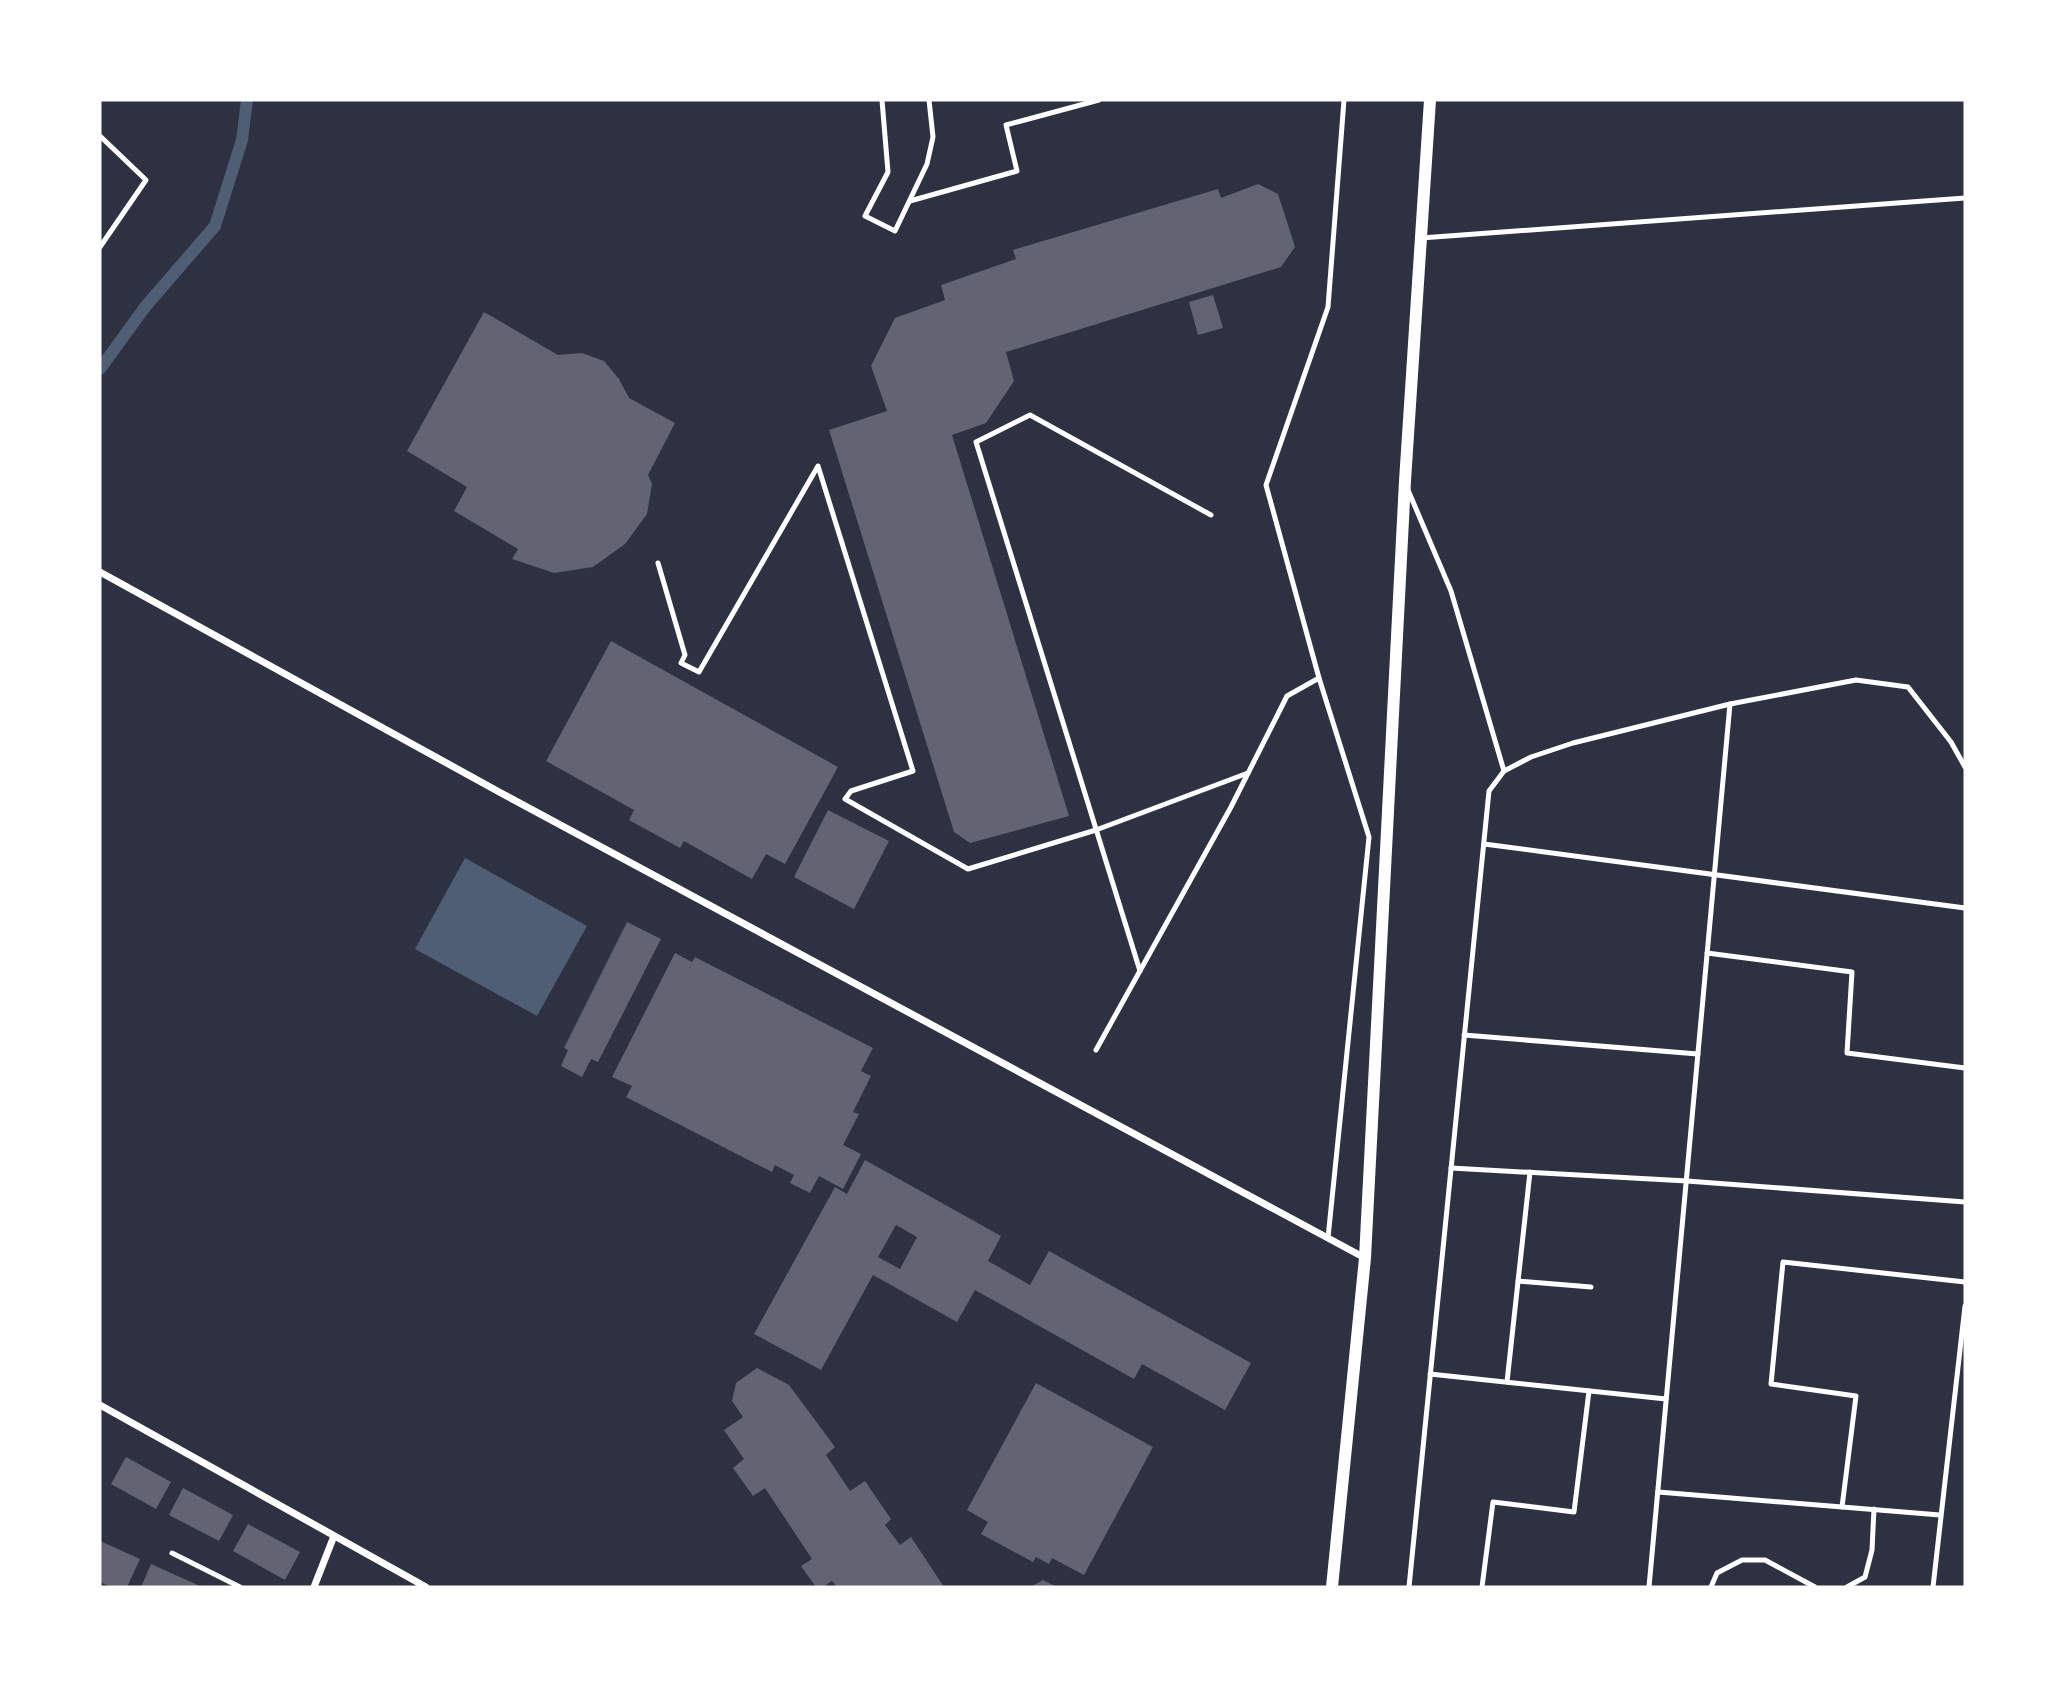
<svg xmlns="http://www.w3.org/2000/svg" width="2065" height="1687" font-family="'PT Serif',serif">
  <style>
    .water { fill: #4f5d75 }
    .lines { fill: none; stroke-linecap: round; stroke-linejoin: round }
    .stream { stroke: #4f5d75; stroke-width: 12 }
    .building { fill: #626471; fill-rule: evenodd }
    .service { stroke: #fff; stroke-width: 5 }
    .minor { stroke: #fff; stroke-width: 7 }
    .tertiary { stroke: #fff; stroke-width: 12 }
  </style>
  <rect width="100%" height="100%" fill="#2d3142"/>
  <polygon class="water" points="465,858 587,926 537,1016 415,949"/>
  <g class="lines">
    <polyline class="stream" points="100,369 145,307 215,226 242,140 247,100"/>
  </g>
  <g class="building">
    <polygon points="1258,184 1278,194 1295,247 1281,267 1006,352 1014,381 986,423 952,435 1069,816 970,843 954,832 829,430 887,411 871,366 895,318 945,300 941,285 1016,259 1013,250 1218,189 1221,198"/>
    <polygon points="1213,295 1223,328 1198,335 1189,302"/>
    <polygon points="484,312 558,355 582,353 604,361 619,379 629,398 675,423 648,475 652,484 647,514 625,544 593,567 554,573 512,559 518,549 454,511 467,487 407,451"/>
    <polygon points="611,641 838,767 785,864 766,854 752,879 684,841 680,848 629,820 634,810 546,761"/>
    <polygon points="828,810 889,841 854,909 794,877"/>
    <polygon points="627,922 661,939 598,1062 591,1059 582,1077 561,1066 568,1050 564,1048"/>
    <polygon points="675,953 692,962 695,957 873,1048 861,1071 871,1076 853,1112 859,1114 843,1145 861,1154 843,1189 819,1176 810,1193 790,1183 794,1175 775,1165 772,1172 626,1097 632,1086 612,1077"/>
    <path d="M865,1160l136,76 -13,25 42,24 19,-34 202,112 -26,47 -83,-46 -8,15 -159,-89 -18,32 -84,-47 -52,95 -67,-36 81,-147 12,7zM896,1225l21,12 -17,32 -22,-12z"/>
    <polygon points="757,1368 789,1385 835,1447 826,1455 850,1491 865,1481 891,1519 885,1525 900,1545 911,1537 944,1587 837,1587 832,1581 823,1587 816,1587 801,1566 812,1559 765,1488 753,1496 733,1468 744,1459 724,1430 743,1417 732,1401 736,1383"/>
    <polygon points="1036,1383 1153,1447 1084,1575 1052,1558 1049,1564 1036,1557 1033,1562 981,1534 988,1522 967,1510"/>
    <polygon points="126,1457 171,1482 156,1509 111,1484"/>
    <polygon points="183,1488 233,1515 219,1541 169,1515"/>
    <polygon points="248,1524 300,1552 285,1580 233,1551"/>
    <polygon points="100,1541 140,1559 127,1587 111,1587 100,1582"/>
    <polygon points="151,1564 202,1587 141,1587"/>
    <polygon points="1043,1580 1057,1587 1030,1587"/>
  </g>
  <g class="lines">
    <g class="service">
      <polyline points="882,100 888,172 865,216 895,231 927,164 933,137 929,100"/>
      <polyline points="100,136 146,180 100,247"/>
      <polyline points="910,201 1017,171 1006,125 1099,100"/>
      <polyline points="1421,238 1965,198"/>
      <polyline points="1408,490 1451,591 1504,771"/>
      <polyline points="658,563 685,655 681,663 699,672 818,466 913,771 851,791 845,799 968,869 1096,830 1248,773"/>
      <polyline points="1484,844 1965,908"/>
      <polyline points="1707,953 1852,972 1847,1053 1965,1068"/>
      <polyline points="1140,971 976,442 1030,415 1211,515"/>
      <polyline points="1464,1035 1698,1054"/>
      <polyline points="1096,1050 1231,807 1287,696 1319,678"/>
      <polyline points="1451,1168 1687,1181 1965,1202"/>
      <polyline points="1328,1238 1369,837 1319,678 1266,485 1328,307 1344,100"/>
      <polyline points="1518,1281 1591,1287"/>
      <polyline points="1430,1374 1666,1399"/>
      <polyline points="1507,1382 1530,1172"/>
      <polyline points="1658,1492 1940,1515"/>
      <polyline points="1842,1507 1856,1396 1771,1384 1783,1262 1965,1282"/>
      <polyline points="172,1553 240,1587"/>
      <polyline points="1409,1587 1489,791 1504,771 1531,757 1573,743 1730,704 1856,680 1908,687 1951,742 1965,767"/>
      <polyline points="1482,1587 1493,1502 1574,1512 1589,1391"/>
      <polyline points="1649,1587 1730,704"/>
      <polyline points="1711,1587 1717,1573 1742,1560 1765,1560 1815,1587"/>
      <polyline points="1847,1587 1865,1577 1872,1550 1874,1509"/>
      <polyline points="1933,1587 1965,1306"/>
    </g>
    <g class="minor">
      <polyline points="100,572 501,793 1365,1258"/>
      <polyline points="100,1405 426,1587"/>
      <polyline points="314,1587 334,1536"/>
    </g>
    <polyline class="tertiary" points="1332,1587 1365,1258 1405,481 1430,100"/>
  </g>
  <rect width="2065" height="1687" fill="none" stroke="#ffffff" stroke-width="203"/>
</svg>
